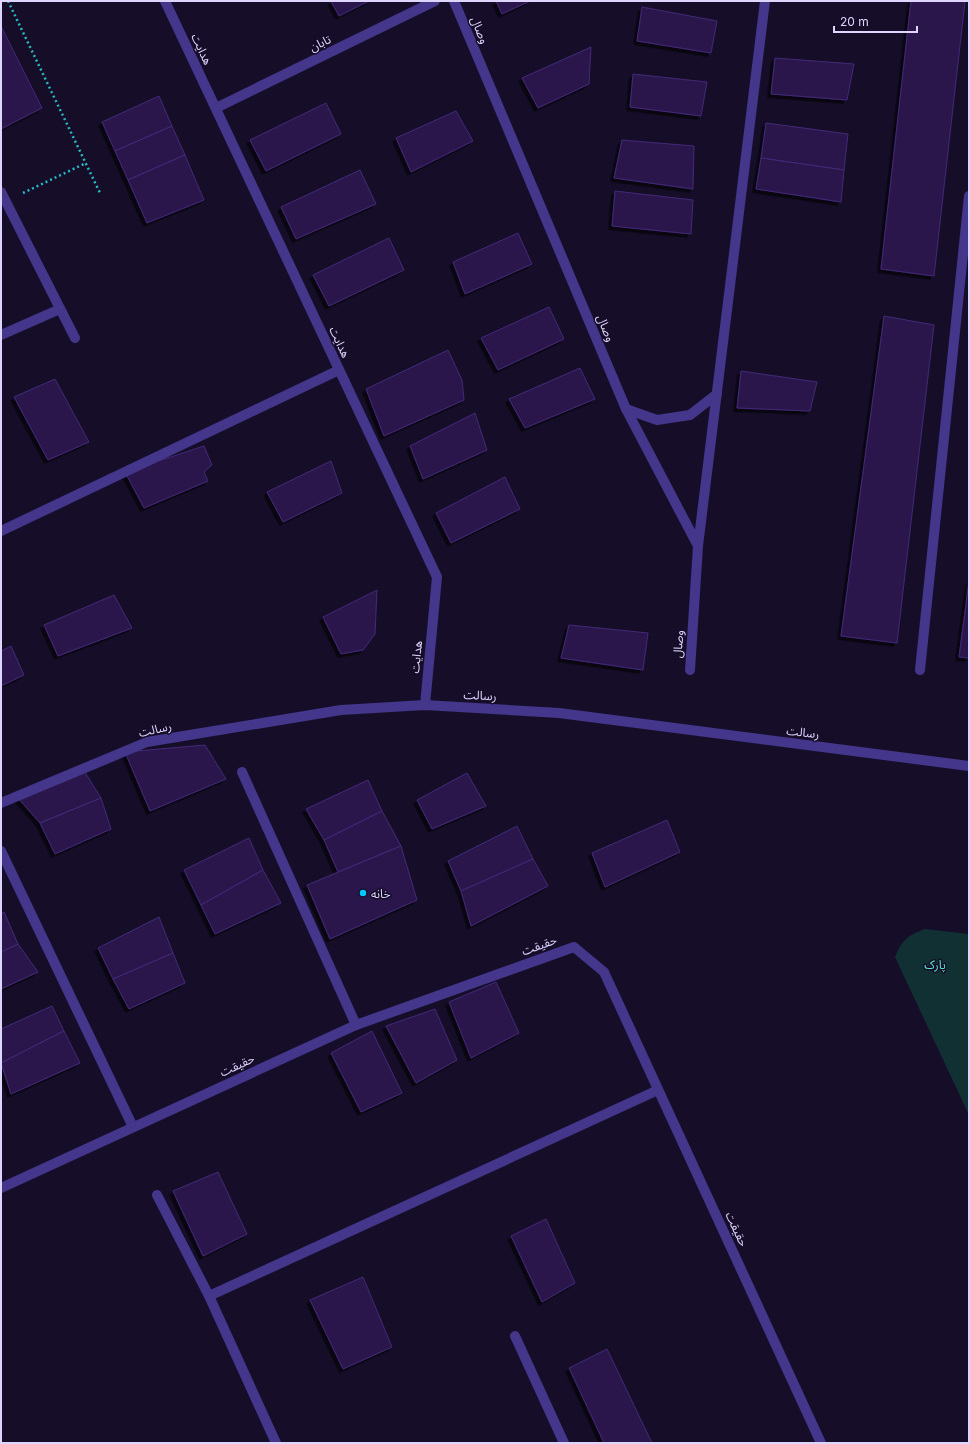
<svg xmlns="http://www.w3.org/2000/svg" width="970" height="1444" font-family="Inter,'Noto Sans Arabic',sans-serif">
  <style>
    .green { fill: #113033 }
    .building { fill: #29194b; stroke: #422978; filter: url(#shadow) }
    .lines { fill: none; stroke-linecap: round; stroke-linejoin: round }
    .path { stroke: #27b9c1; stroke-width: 2.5; stroke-dasharray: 2 3; stroke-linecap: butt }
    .minor { stroke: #43368b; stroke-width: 10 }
    .tertiary { stroke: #43368b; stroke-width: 10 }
    .poi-dot { fill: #02c9ff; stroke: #160e29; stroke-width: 1.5 }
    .labels { text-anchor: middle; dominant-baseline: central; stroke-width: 3; stroke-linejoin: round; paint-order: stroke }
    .street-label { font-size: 12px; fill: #dfd6ff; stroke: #160e29 }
    .poi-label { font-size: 12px; fill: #dfd6ff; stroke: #160e29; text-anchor: start }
    .park-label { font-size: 12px; fill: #59e8d4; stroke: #160e29 }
  </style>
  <defs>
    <filter id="shadow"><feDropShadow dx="-3.5" dy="3.5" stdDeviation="0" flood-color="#0009"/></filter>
  </defs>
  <rect width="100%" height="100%" fill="#160e29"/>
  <path class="green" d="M925,929l44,5v181l-74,-158c7,-17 13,-22 30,-28z"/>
  <g class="building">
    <polygon points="331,1 369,1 339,16"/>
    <polygon points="496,1 530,1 502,14"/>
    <polygon points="911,1 965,1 934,276 881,269"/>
    <polygon points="642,7 717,21 711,53 637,41"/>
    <polygon points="1,26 42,108 1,129"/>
    <polygon points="591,47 589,84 538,108 522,78"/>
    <polygon points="775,58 854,64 847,100 771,94"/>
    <polygon points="633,74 707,82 701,116 630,107"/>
    <polygon points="159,96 172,126 115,151 102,122"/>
    <polygon points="326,103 341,134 266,171 250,140"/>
    <polygon points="456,111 473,141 411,172 396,138"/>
    <polygon points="766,123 848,134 844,170 761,158"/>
    <polygon points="172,126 185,155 128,180 115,151"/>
    <polygon points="622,140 694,146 693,189 614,178"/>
    <polygon points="185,155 204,200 147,223 128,180"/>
    <polygon points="761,158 844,170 841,202 756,189"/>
    <polygon points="360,170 376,204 296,239 281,207"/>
    <polygon points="615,191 693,200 691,234 612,226"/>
    <polygon points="518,233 532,264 465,294 453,262"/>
    <polygon points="389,238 404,270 329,306 313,275"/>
    <polygon points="549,307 564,339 498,370 481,338"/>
    <polygon points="884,316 934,325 897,643 841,636"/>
    <polygon points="448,350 462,380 464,400 384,436 366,389"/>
    <polygon points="580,368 595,399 525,428 509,399"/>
    <polygon points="741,371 817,382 810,411 737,408"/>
    <polygon points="55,379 89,442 48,460 14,397"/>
    <polygon points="475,413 487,450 423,479 410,446"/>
    <polygon points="204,446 212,465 204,472 208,481 144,508 125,472"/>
    <polygon points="331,461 342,493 283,522 267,492"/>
    <polygon points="505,477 520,509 451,543 436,513"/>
    <polygon points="969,581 969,658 959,657"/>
    <polygon points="377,590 375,634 363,650 341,654 323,617"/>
    <polygon points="114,595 132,628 58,656 44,625"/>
    <polygon points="569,625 648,633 643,670 561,658"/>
    <polygon points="11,646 24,675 1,686 1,651"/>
    <polygon points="205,745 226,779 150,811 125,752"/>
    <polygon points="83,769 101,798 40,823 16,796"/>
    <polygon points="467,773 486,806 432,829 417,800"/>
    <polygon points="368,780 382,811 324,840 306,809"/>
    <polygon points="101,798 111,829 55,854 40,823"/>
    <polygon points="382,811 401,846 338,872 324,840"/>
    <polygon points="667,820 680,852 605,887 592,853"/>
    <polygon points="517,826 533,859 461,891 448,861"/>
    <polygon points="249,838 263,870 201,905 184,870"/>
    <polygon points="401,846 417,900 330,939 307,885"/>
    <polygon points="533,859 548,886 471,926 461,891"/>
    <polygon points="263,870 281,903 215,934 201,905"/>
    <polygon points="4,912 18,944 1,952 1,914"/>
    <polygon points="159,917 173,953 113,979 98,948"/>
    <polygon points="18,944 38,972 1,989 1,952"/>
    <polygon points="173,953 185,983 129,1009 113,979"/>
    <polygon points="496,982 519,1033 471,1058 449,1002"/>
    <polygon points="52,1006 64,1031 1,1063 1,1029"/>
    <polygon points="435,1009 457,1060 416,1083 386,1026"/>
    <polygon points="64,1031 80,1063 11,1094 1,1063"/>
    <polygon points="372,1031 402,1093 361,1112 331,1053"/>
    <polygon points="218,1172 247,1234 203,1256 173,1191"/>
    <polygon points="546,1219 575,1283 542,1302 511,1236"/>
    <polygon points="363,1277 392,1347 343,1369 310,1300"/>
    <polygon points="607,1349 652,1443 604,1443 569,1368"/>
  </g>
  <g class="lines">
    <g class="path">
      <polyline points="8,1 100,193"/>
      <polyline points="23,193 86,163"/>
    </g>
    <g class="minor">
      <polyline points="165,1 437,577 425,705"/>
      <polyline points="454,1 626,409 698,546 690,670"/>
      <polyline points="216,108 435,1"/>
      <polyline points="1,192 75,338"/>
      <polyline points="1,335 60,309"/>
      <polyline points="626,409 657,420 690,415 717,394"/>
      <polyline points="1,531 339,370"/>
      <polyline points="698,546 765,1"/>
      <polyline points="920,670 969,196"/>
      <polyline points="242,772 356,1025"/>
      <polyline points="1,851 133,1127"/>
      <polyline points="1,1188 356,1025 574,947 604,972 821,1443"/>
      <polyline points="157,1195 209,1296 276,1443"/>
      <polyline points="209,1296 658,1090"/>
      <polyline points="515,1336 564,1443"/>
    </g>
    <polyline class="tertiary" points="1,803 147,742 341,710 425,705 559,713 969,766"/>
  </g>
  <circle class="poi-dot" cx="363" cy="893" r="4"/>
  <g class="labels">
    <g class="street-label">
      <text transform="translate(480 30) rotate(67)">وصال</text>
      <text transform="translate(320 43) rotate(-26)">تابان</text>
      <text transform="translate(202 49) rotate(65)">هدایت</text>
      <text transform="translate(606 328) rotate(67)">وصال</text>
      <text transform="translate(340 342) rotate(65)">هدایت</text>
      <text transform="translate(678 644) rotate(-86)">وصال</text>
      <text transform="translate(416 657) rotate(-84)">هدایت</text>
      <text transform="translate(480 695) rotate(3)">رسالت</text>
      <text transform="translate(155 729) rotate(-13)">رسالت</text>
      <text transform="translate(803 732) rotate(7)">رسالت</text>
      <text transform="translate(539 945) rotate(-20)">حقیقت</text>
      <text transform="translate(237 1065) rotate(-25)">حقیقت</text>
      <text transform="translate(737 1229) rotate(65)">حقیقت</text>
    </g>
    <g class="poi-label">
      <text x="371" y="893">خانه</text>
    </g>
    <g class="park-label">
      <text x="935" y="964">پارک</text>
    </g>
  </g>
  <rect width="970" height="1444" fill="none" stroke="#dfd6ff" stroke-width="4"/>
  <path d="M834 26v6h83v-6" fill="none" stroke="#dfd6ff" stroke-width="2"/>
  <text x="840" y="26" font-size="12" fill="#dfd6ff" stroke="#160e29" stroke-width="3" paint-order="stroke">20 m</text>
</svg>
